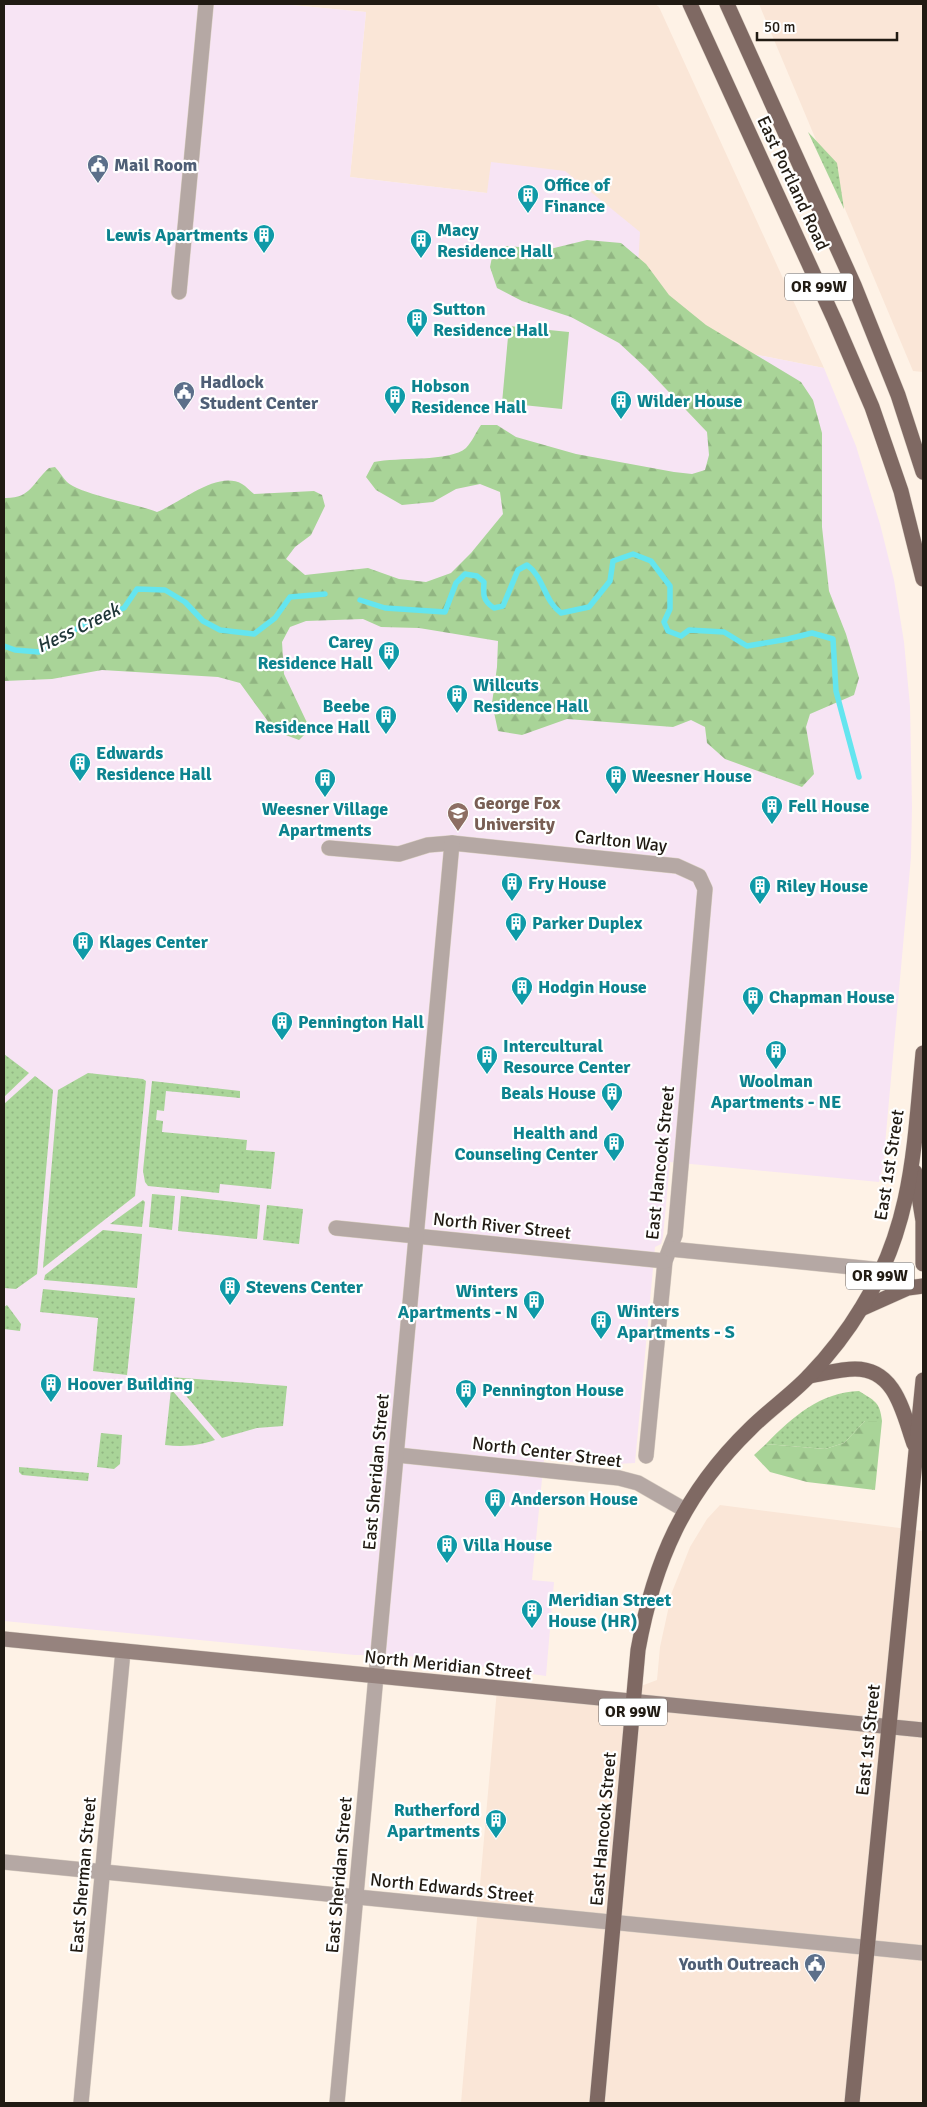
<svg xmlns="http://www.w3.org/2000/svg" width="927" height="2107" font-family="Signika,sans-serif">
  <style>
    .commercial { fill: #fae6d7 }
    .education { fill: #f7e4f4 }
    .grass { fill: url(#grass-dots) }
    .forest { fill: url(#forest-firs) }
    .park { fill: #a9d498 }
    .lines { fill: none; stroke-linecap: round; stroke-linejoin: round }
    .stream { stroke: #64e5ef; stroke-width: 5.5 }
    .street-casing { stroke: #dbd0c4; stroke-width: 16 }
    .secondary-casing { stroke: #dbd0c4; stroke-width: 16 }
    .primary-casing { stroke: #dbd0c4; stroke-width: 16 }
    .street { stroke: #b5a8a4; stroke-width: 15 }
    .secondary { stroke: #96837e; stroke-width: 15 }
    .primary { stroke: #7f6963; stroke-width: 15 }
    .labels { text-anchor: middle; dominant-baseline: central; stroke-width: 4.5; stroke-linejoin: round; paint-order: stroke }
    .shield { fill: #fff; stroke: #645f5a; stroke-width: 1 }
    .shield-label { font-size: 16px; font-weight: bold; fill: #211b13 }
    .service-label { font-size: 18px; font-weight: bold; fill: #4e5e75; stroke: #fff; text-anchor: start }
    .street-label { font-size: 18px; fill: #211b13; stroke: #fff }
    .culture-label { font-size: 18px; font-weight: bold; fill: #0d838f; stroke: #fff; text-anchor: start }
    .education-label { font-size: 18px; font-weight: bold; fill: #785e54; stroke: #fff; text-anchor: start }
    .water-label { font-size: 19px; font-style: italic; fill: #203739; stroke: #fff }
  </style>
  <defs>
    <pattern id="grass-dots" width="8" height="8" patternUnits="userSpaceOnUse" patternTransform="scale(1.25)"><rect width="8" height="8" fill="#a9d498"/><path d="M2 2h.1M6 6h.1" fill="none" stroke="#91b582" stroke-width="1.8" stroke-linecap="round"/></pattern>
    <pattern id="forest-firs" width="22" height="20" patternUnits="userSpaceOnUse" patternTransform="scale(1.25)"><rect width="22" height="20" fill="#a9d498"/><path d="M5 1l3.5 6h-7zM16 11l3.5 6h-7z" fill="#91b582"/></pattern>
  </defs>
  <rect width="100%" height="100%" fill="#fef2e6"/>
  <g class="commercial">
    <polygon points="281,4 655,4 659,7 824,368 732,350 487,193 350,177 366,12"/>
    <polygon points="759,4 923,4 923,372 913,371"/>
    <polygon points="720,1505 923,1531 923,2103 461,2103 497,1689 604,1700 657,1680 660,1647 672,1592 690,1547 707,1519"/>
  </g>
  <polygon class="education" points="4,4 281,4 366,12 350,177 487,193 491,162 565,171 640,232 637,284 732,350 824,368 856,446 880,524 894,580 904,642 910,706 912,807 911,857 883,1167 879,1182 670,1162 663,1237 661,1244 655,1247 635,1463 599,1465 544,1459 532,1580 554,1582 546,1676 401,1655 355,1655 4,1621"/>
  <g class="grass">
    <polygon points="808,132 837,163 844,209"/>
    <polygon points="4,1054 29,1073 4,1097"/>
    <polygon points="88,1073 143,1079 146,1081 135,1196 43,1268 58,1090"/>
    <polygon points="35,1076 53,1090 37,1274 16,1289 4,1288 4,1104"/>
    <polygon points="152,1081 240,1091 240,1098 166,1091 164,1111 157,1110 156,1120 163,1121 162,1132 247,1140 246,1150 275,1152 271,1189 220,1184 219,1193 148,1186 145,1182 143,1171"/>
    <polygon points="152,1194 175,1196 172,1230 149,1227"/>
    <polygon points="181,1196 260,1205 257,1239 178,1231"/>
    <polygon points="143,1200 145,1202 142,1227 110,1224"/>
    <polygon points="267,1205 303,1209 299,1244 263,1240"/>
    <polygon points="103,1230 142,1234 137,1288 44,1280 45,1275"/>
    <polygon points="43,1289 135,1298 127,1375 93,1371 98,1318 40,1312"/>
    <polygon points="7,1305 21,1324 20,1331 4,1329 4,1307"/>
    <polygon points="170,1377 287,1386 283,1426 257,1428 222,1438"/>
    <path d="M171,1389l44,51c-18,6 -32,7 -50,5z"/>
    <path d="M859,1391c15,10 21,10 23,30h-17l-21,22 -19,6 -59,-5c26,-27 55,-52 93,-53z"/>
    <polygon points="101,1433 122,1435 120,1464 114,1469 97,1467"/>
    <polygon points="19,1467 89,1473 88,1481 22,1475 19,1472"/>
  </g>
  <g class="forest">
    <path d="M587,240l34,3 25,21 23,31 37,30 95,57 12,18 9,33v94l7,64 17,43 13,44 -5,17 -44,19 -4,13 8,47 -12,13 -77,-28 -18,-16 -2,-16 -14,-7 -18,7 -106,-8 -45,16 -24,-4 -6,-28 5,-36 1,-26 -79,-13 -38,-1 -18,-8 -57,2 -16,6 -8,15 2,32 26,55 -11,11 -24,-9 -35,-48 -22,-6 -116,-7 -50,9 -48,2v-183c27,1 28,-15 45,-30l6,-1c5,5 8,11 12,15 12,12 70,22 90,30 24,-9 60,-42 85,-28 4,2 8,7 12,10l60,-3 8,4 3,11 -14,29 -16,12 -9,12 19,16 63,-7 31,11 27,3 25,-9 20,-20 32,-39 -3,-22 -20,-8 -24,5 -23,13 -31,3 -26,-15 -10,-13 8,-15c23,-5 76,0 92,-14 6,-6 10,-16 15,-23h16l19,12 60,17 98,18 18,2 13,-4 4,-15 -2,-23 -61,-64 -27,-25 -48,-26 -49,-16 -25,-13 -7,-21 2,-10 13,-11 45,3z"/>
    <polygon points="865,1421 882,1421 875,1490 807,1482 770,1472 754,1455 766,1444 825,1449 844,1443"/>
  </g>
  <polygon class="park" points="509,326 569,332 562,409 502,403"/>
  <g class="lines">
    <g class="stream">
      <path d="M360,600l25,8 60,4 11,-29 9,-9 12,2 7,6c-1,13 -1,19 10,26l9,-2 15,-36 9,-5c17,12 17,36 34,48l28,-6 21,-26 3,-20 20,-7 18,7 19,25v23l-6,13 4,9 13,5 8,-6 35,2 23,14 41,-7 24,-6 21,6 3,52 23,86"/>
      <polyline points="4,646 15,650 39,652 91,620 124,608 137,589 165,590 185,602 203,621 220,630 254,634 275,618 290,597 325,594"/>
    </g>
    <g class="street-casing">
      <g id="street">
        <polyline points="179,292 206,4"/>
        <polyline points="329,848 399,854 428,845 452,843 677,866 699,876 705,889 675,1235 665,1261 646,1456"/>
        <polyline points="336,1228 665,1261"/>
        <polyline points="670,1249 883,1270"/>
        <polyline points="397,1455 619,1478 638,1483 685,1510"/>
        <polyline points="4,1862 923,1953"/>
        <polyline points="81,2103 123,1651"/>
        <polyline points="337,2103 452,843"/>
      </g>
    </g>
    <g class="secondary-casing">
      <polyline id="secondary" points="4,1639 923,1730"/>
    </g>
    <g class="primary-casing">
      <g id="primary">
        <polyline points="690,4 835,321 872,407 901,491 923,579"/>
        <polyline points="727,4 854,285 898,395 923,472"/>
        <polyline points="915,1172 923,1221 923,1264"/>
        <polyline points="861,1309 908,1288 923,1286"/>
        <path d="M809,1376c14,-2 31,-7 46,-7 41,0 48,44 59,75"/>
        <path d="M597,2103l41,-453c16,-89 46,-157 112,-221 19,-19 41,-34 59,-53 20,-21 38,-44 53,-69 51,-82 52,-161 61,-254"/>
        <polyline points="852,2103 923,1380"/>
      </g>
    </g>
    <use href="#street" class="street"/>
    <use href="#secondary" class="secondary"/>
    <use href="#primary" class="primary"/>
  </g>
  <defs>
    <g id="civic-pin" transform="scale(1.125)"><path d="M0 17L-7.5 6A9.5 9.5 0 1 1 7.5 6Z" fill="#5c6f8a" stroke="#fff"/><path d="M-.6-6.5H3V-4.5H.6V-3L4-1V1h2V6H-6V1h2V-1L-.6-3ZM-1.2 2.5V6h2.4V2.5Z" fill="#fff"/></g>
    <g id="building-pin" transform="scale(1.125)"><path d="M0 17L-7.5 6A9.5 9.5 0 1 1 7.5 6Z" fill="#0f9aa8" stroke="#fff"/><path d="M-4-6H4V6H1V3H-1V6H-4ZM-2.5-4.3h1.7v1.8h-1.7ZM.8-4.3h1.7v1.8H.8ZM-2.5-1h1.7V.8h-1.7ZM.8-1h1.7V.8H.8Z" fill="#fff"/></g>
    <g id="university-pin" transform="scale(1.125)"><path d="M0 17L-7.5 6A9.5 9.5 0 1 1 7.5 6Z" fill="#8d6e63" stroke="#fff"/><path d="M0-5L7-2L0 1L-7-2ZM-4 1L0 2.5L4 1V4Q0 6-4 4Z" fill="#fff"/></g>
  </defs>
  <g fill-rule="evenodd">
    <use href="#civic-pin" x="98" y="165"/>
    <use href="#building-pin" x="528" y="195"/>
    <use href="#building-pin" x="264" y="235"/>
    <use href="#building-pin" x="421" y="240"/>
    <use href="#building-pin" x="417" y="319"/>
    <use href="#civic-pin" x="184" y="392"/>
    <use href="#building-pin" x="395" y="396"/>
    <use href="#building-pin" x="621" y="401"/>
    <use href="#building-pin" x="389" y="652"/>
    <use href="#building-pin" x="457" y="695"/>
    <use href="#building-pin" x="386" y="716"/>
    <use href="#building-pin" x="80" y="763"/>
    <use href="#building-pin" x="616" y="776"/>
    <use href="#building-pin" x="325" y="779"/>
    <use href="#building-pin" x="772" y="806"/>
    <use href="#university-pin" x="458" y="813"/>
    <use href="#building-pin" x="512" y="883"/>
    <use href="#building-pin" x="760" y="886"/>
    <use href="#building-pin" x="516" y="923"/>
    <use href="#building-pin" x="83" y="942"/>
    <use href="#building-pin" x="522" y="987"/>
    <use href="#building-pin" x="753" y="997"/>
    <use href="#building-pin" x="282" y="1022"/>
    <use href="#building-pin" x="776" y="1051"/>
    <use href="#building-pin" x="487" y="1056"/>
    <use href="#building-pin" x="612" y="1093"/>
    <use href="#building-pin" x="614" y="1143"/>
    <use href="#building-pin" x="230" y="1287"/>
    <use href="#building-pin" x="534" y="1301"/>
    <use href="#building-pin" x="601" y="1321"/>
    <use href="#building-pin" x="51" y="1384"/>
    <use href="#building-pin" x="466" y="1390"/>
    <use href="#building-pin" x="495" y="1499"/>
    <use href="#building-pin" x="447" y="1545"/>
    <use href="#building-pin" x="532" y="1610"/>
    <use href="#building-pin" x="496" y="1820"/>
    <use href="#civic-pin" x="815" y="1964"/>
  </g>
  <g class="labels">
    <g class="shield">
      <rect x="785" y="273.5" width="68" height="27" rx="4"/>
      <rect x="846" y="1262.5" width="68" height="27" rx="4"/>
      <rect x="599" y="1698.5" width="68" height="27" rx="4"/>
    </g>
    <g class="shield-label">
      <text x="819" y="287">OR 99W</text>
      <text x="880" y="1276">OR 99W</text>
      <text x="633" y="1712">OR 99W</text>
    </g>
    <g class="service-label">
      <text x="114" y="165">Mail Room</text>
      <text x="200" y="382">Hadlock<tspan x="200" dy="21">Student Center</tspan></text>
      <text x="799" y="1964" text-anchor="end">Youth Outreach</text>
    </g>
    <g class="street-label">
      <text transform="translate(793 183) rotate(65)">East Portland Road</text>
      <text transform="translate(621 841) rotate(6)">Carlton Way</text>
      <text transform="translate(660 1163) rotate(-84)">East Hancock Street</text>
      <text transform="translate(889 1165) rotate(-81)">East 1st Street</text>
      <text transform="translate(502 1226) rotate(6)">North River Street</text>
      <text transform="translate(547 1452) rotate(7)">North Center Street</text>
      <text transform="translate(376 1472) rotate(-85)">East Sheridan Street</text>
      <text transform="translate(448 1665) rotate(6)">North Meridian Street</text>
      <text transform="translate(868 1740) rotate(-84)">East 1st Street</text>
      <text transform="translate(603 1829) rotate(-85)">East Hancock Street</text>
      <text transform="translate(83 1875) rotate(-85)">East Sherman Street</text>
      <text transform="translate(339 1875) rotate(-85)">East Sheridan Street</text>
      <text transform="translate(452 1888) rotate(6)">North Edwards Street</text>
    </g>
    <g class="culture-label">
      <text x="544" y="185">Office of<tspan x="544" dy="21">Finance</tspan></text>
      <text x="437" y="230">Macy<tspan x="437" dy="21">Residence Hall</tspan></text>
      <text x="248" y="235" text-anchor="end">Lewis Apartments</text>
      <text x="433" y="309">Sutton<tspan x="433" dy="21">Residence Hall</tspan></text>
      <text x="411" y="386">Hobson<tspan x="411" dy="21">Residence Hall</tspan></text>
      <text x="637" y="401">Wilder House</text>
      <text x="373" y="642" text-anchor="end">Carey<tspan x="373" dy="21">Residence Hall</tspan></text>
      <text x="473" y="685">Willcuts<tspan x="473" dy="21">Residence Hall</tspan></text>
      <text x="370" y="706" text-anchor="end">Beebe<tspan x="370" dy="21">Residence Hall</tspan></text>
      <text x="96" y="753">Edwards<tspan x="96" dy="21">Residence Hall</tspan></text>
      <text x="632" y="776">Weesner House</text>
      <text x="788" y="806">Fell House</text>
      <text x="325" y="809" text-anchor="middle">Weesner Village<tspan x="325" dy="21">Apartments</tspan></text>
      <text x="528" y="883">Fry House</text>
      <text x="776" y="886">Riley House</text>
      <text x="532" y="923">Parker Duplex</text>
      <text x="99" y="942">Klages Center</text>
      <text x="538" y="987">Hodgin House</text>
      <text x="769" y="997">Chapman House</text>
      <text x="298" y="1022">Pennington Hall</text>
      <text x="503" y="1046">Intercultural<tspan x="503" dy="21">Resource Center</tspan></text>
      <text x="776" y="1081" text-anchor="middle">Woolman<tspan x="776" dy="21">Apartments - NE</tspan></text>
      <text x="596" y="1093" text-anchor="end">Beals House</text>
      <text x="598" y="1133" text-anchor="end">Health and<tspan x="598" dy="21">Counseling Center</tspan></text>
      <text x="246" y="1287">Stevens Center</text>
      <text x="518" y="1291" text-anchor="end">Winters<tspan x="518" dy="21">Apartments - N</tspan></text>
      <text x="617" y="1311">Winters<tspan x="617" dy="21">Apartments - S</tspan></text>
      <text x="67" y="1384">Hoover Building</text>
      <text x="482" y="1390">Pennington House</text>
      <text x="511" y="1499">Anderson House</text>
      <text x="463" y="1545">Villa House</text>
      <text x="548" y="1600">Meridian Street<tspan x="548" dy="21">House (HR)</tspan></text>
      <text x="480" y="1810" text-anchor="end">Rutherford<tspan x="480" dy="21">Apartments</tspan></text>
    </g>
    <g class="education-label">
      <text x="474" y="803">George Fox<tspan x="474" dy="21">University</tspan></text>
    </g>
    <g class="water-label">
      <text transform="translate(78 628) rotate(-26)">Hess Creek</text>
    </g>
  </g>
  <rect width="927" height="2107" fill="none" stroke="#211b13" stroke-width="10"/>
  <path d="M757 32v8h140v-8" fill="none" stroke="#211b13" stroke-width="2.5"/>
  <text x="764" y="32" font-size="15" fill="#211b13" stroke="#ffffff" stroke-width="4" paint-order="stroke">50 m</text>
</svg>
